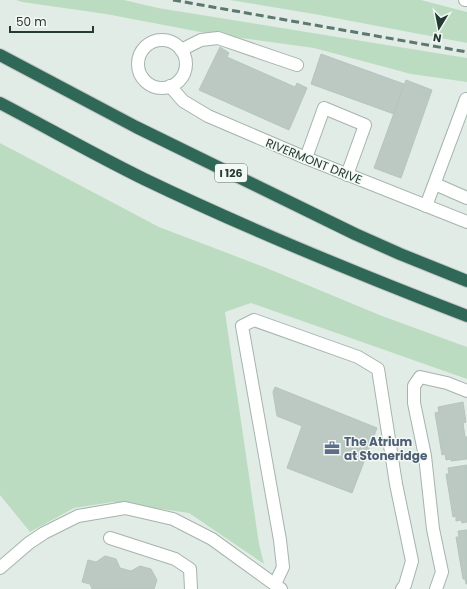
<svg xmlns="http://www.w3.org/2000/svg" width="467" height="589" font-family="Poppins,sans-serif">
  <style>
    .green { fill: #bcdcc1 }
    .building { fill: #bbc9c2; stroke: #b5c5bd }
    .lines { fill: none; stroke-linecap: round; stroke-linejoin: round }
    .minor-casing { stroke: #a5b4ad; stroke-width: 14 }
    .highway-casing { stroke: #c1c8c6; stroke-width: 14 }
    .minor { stroke: #fff; stroke-width: 12 }
    .highway { stroke: #2f6856; stroke-width: 12 }
    .rail { stroke: #5d786e; stroke-width: 3; stroke-dasharray: 8 4; stroke-linecap: butt }
    .labels { text-anchor: middle; dominant-baseline: central; stroke-width: 3; stroke-linejoin: round; paint-order: stroke }
    .shield { fill: #f3f8f5; stroke: #61746d; stroke-width: 1 }
    .shield-label { font-size: 11px; font-weight: bold; fill: #233c33 }
    .street-label { font-size: 12px; fill: #233c33; stroke: #f3f8f5 }
    .service-label { font-size: 12px; font-weight: bold; fill: #4e5e75; stroke: #f3f8f5; text-anchor: start }
  </style>
  <rect width="100%" height="100%" fill="#e2ece6"/>
  <g class="green">
    <polygon points="16,0 124,0 158,8 467,58 467,82 411,74 314,48 211,34 106,14 22,2"/>
    <polygon points="230,0 421,0 467,12 467,43 314,14"/>
    <polygon points="0,143 159,227 264,267 382,316 467,347 467,379 251,303 225,312 259,544 264,564 189,513 113,502 74,508 30,532 0,495"/>
  </g>
  <g class="building">
    <polygon points="220,47 229,53 227,57 295,87 297,83 307,88 289,130 199,90"/>
    <polygon points="321,54 404,84 394,114 311,84"/>
    <polygon points="406,80 432,90 401,178 374,168"/>
    <polygon points="275,387 377,428 352,493 287,468 302,426 277,416 273,392"/>
    <polygon points="463,402 466,422 463,423 465,437 467,437 467,459 451,461 451,459 446,460 445,454 442,455 435,413 439,412 438,407"/>
    <polygon points="467,465 467,522 462,523 461,520 456,521 456,516 453,517 446,474 449,474 448,468"/>
    <polygon points="467,530 467,584 466,584 465,579 463,579 456,537 459,537 458,531"/>
    <polygon points="105,556 116,559 120,568 131,571 140,566 151,569 157,580 154,589 92,589 90,584 82,582 88,560 96,562"/>
  </g>
  <g class="lines">
    <g class="minor-casing">
      <g id="minor">
        <polyline points="465,0 467,0"/>
        <circle cx="162" cy="64" r="24"/>
        <polyline points="181,50 201,40 218,38 297,65"/>
        <polyline points="170,86 183,101 208,116 306,158 467,222"/>
        <polyline points="306,158 324,108 365,125 347,175"/>
        <polyline points="435,184 467,198"/>
        <polyline points="426,206 466,99"/>
        <polyline points="110,538 175,559 190,569 191,589"/>
        <polyline points="0,568 29,543 44,533 78,516 125,508 173,519 212,539 281,589"/>
        <polyline points="275,584 283,567 280,540 242,326 254,320 358,357 378,369 396,484 412,561 405,585 402,589"/>
        <polyline points="436,589 442,572 433,529 425,456 414,403 414,386 420,377 447,383 467,391"/>
      </g>
    </g>
    <g class="highway-casing">
      <g id="highway">
        <polyline points="0,55 136,127 355,234 400,254 467,281"/>
        <path d="M0,103c48,25 95,52 144,76 106,51 214,95 323,137"/>
      </g>
    </g>
    <use href="#minor" class="minor"/>
    <use href="#highway" class="highway"/>
    <polyline class="rail" points="173,0 467,52"/>
  </g>
  <defs>
    <g id="office-bare" transform="scale(1.2)"><path d="M-6-3h4V-5.5h4V-3h4V5H-6ZM-1-4.5V-3h2v-1.5ZM-6 0V1H6V0Z" fill="#5c6f8a" stroke="#f3f8f5" stroke-width="2.5" paint-order="stroke"/></g>
  </defs>
  <g fill-rule="evenodd">
    <use href="#office-bare" x="332" y="448"/>
  </g>
  <g class="labels">
    <rect class="shield" x="215" y="164" width="32" height="18" rx="3"/>
    <g class="shield-label">
      <text x="231" y="173">I 126</text>
    </g>
    <g class="street-label">
      <text transform="translate(314 161) rotate(22)">RIVERMONT DRIVE</text>
    </g>
    <g class="service-label">
      <text x="344" y="441">The Atrium<tspan x="344" dy="14">at Stoneridge</tspan></text>
    </g>
  </g>
  <g transform="translate(439 28) rotate(190)" stroke="#f3f8f5" stroke-width="3" paint-order="stroke">
  <path d="M0-3L7 15L0 10L-7 15Z" fill="#233c33"/>
  <text y="-6" font-size="11" font-weight="bold" text-anchor="middle" fill="#233c33">N</text>
  </g>
  <path d="M10 26v6h83v-6" fill="none" stroke="#233c33" stroke-width="2"/>
  <text x="16" y="26" font-size="12" fill="#233c33" stroke="#f3f8f5" stroke-width="3" paint-order="stroke">50 m</text>
</svg>
